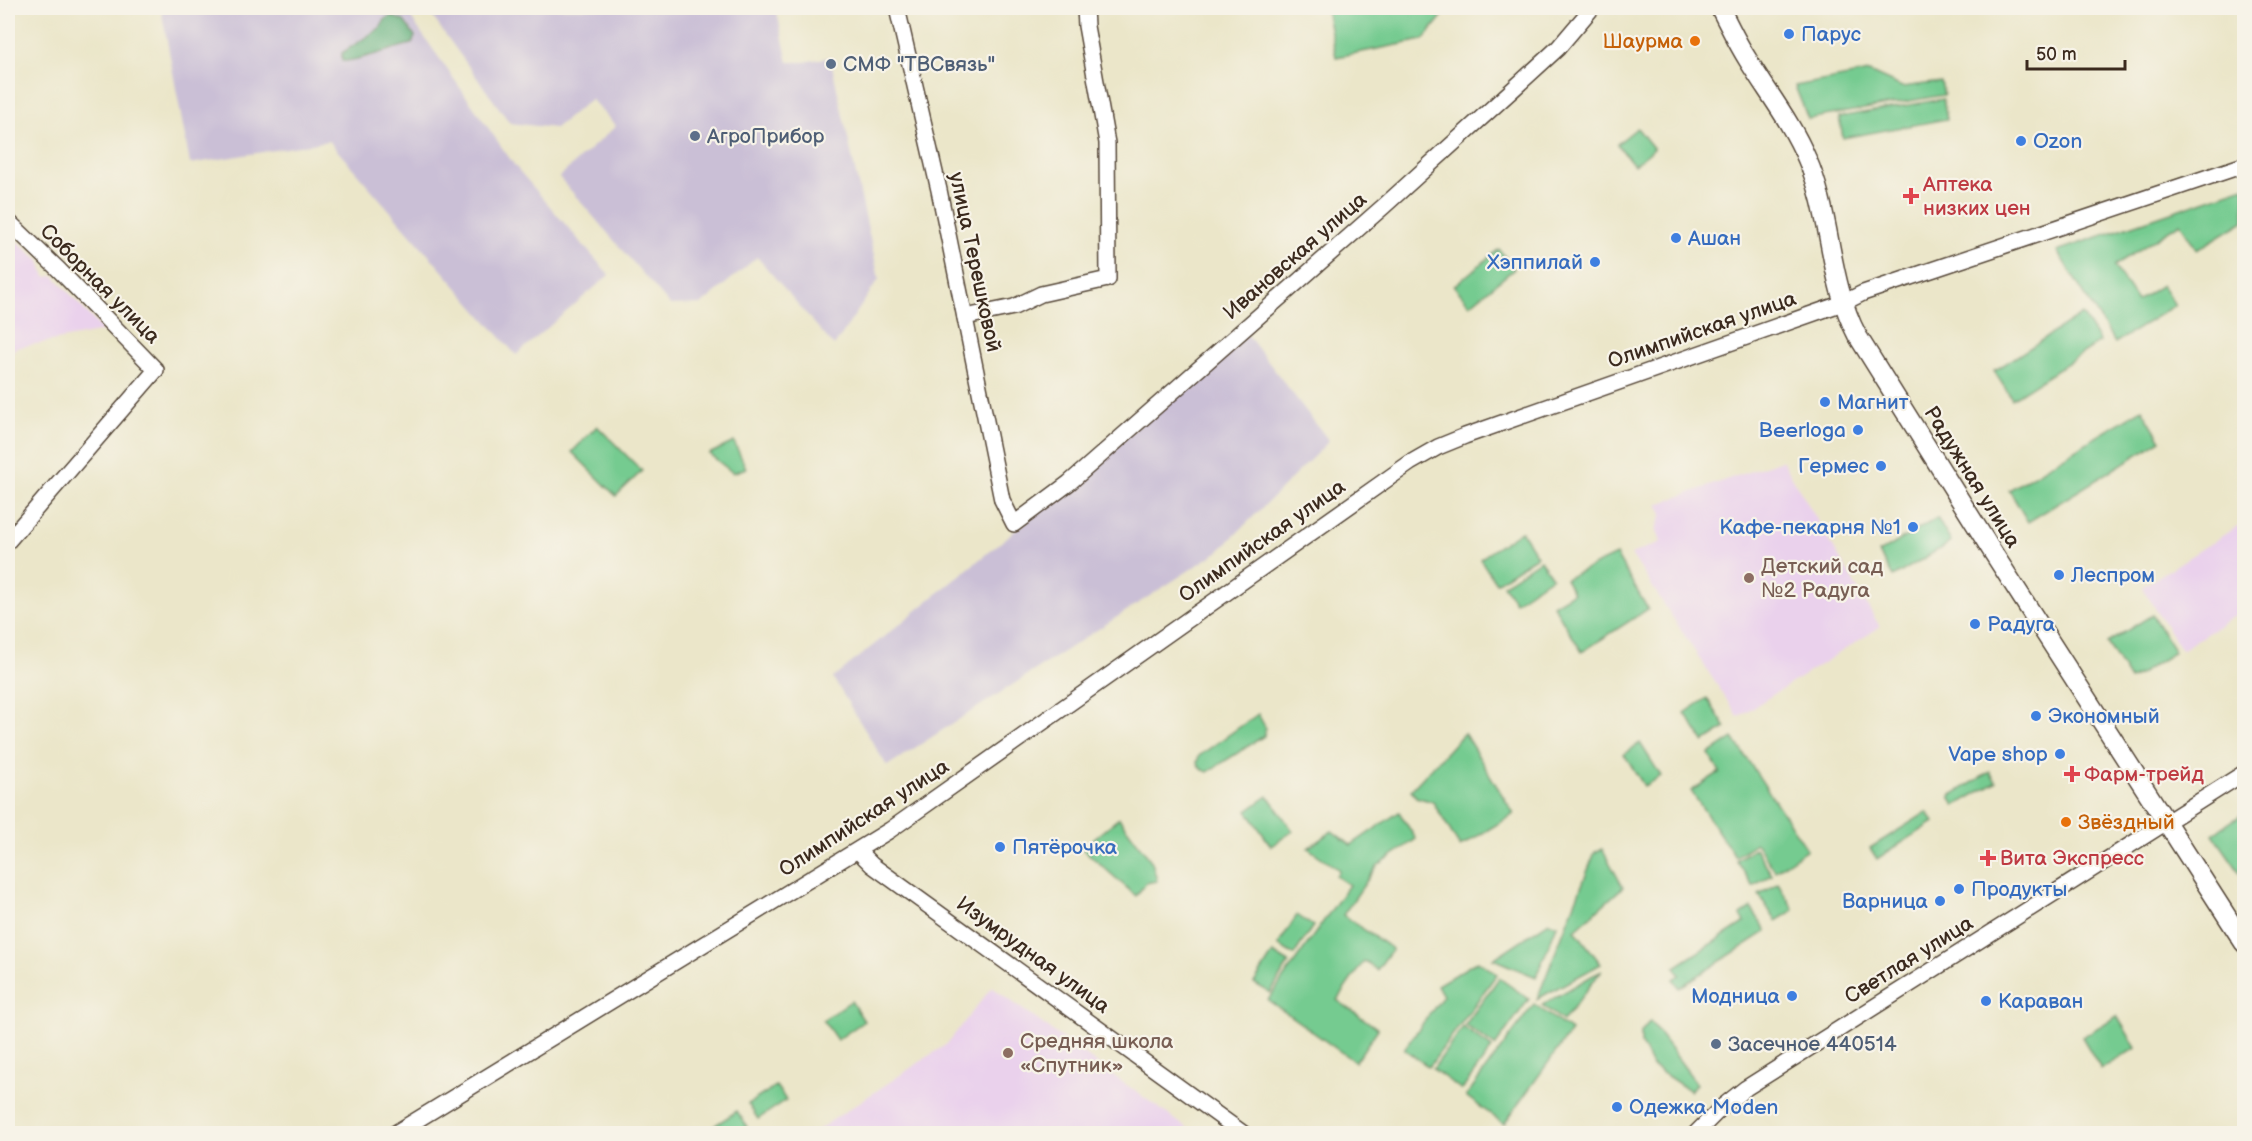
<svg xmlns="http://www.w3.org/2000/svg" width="2252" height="1141" font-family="'Balsamiq Sans',sans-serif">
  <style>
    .built { fill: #ead1ec }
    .industrial { fill: #cabfd6 }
    .green { fill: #74cb90; stroke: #587a57; stroke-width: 1.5 }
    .forest { fill: #5faf7a; stroke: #4d6c4c; stroke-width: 1.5 }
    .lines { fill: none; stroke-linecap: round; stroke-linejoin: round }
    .minor-casing { stroke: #554638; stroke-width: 18 }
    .major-casing { stroke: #554638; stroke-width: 21 }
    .minor { stroke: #fff; stroke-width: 15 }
    .major { stroke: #fff; stroke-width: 18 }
    .shop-dot { fill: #3f7fe0; stroke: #f7f3e8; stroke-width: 2 }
    .food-dot { fill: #e8710a; stroke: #f7f3e8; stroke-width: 2 }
    .service-dot { fill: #5c6f8a; stroke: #f7f3e8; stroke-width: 2 }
    .health-dot { fill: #e0444e; stroke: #f7f3e8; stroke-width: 2 }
    .education-dot { fill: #8d6e63; stroke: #f7f3e8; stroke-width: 2 }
    .labels { text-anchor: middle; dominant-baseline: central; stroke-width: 4.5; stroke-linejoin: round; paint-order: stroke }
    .shop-label { font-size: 21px; fill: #366cbe; stroke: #f7f3e8; text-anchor: start }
    .food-label { font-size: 21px; fill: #c56008; stroke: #f7f3e8; text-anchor: end }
    .service-label { font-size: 21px; fill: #4e5e75; stroke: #f7f3e8; text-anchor: start }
    .health-label { font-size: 21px; fill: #be3a42; stroke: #f7f3e8; text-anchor: start }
    .street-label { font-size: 21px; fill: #3b2a1e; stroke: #f7f3e8 }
    .education-label { font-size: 21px; fill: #785e54; stroke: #f7f3e8; text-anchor: start }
  </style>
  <rect width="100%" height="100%" fill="#f7f3e8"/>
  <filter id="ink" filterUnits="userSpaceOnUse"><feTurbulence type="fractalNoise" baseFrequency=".0167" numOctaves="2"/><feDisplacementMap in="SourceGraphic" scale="12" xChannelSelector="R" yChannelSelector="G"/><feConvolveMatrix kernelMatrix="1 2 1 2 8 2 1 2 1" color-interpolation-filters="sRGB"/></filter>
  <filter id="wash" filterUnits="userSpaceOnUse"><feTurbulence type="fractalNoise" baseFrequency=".008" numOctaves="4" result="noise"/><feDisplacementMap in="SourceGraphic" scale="24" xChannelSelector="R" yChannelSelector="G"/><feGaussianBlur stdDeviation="1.35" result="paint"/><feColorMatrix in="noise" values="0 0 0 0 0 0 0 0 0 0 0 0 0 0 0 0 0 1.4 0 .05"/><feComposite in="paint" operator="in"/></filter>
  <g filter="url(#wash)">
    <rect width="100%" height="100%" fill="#ebe6c9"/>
    <g class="built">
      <polygon points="8,234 40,261 45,277 54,276 103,331 15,348 9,358 14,391 8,392"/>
      <polygon points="1782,460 1880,627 1738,717 1631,554 1661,542 1656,529 1662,515 1658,504"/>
      <polygon points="2244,522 2244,610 2181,650 2142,587"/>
      <polygon points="992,987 1114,1076 1194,1133 813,1133 947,1044"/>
    </g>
    <g class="industrial">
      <polygon points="161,8 404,8 515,166 609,275 516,355 329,141 190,164"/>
      <polygon points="426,8 776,8 788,62 805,62 830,57 879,279 834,346 757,257 702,304 670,305 559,177 616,126 591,99 555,128 510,123"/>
      <polygon points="1246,333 1329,441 1219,551 887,766 833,678 1053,500"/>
    </g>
    <g class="green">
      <polygon points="1333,8 1449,8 1423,40 1336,57 1326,9"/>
      <polygon points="1869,72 1902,87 1941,82 1944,95 1808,119 1795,86"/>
      <polygon points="1943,99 1947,119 1843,138 1839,117"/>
      <polygon points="1637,128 1654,149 1634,165 1617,144"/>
      <polygon points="2244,187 2244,221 2197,250 2180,223 2114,266 2137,301 2162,285 2175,305 2115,343 2057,251"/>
      <polygon points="1499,249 1514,269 1470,305 1454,286"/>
      <polygon points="2082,314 2100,342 2012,399 1994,371"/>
      <polygon points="2142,409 2161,440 2028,522 2009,490"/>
      <polygon points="597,426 642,471 616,496 572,452"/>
      <polygon points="734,442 746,468 733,473 709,454"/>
      <polygon points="1937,518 1951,542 1893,577 1879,553"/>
      <polygon points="1521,531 1537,556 1496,583 1480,559"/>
      <polygon points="1616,555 1648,609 1582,652 1553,605 1573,593 1565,579"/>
      <polygon points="1540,560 1552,577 1515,602 1503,585"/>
      <polygon points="2152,615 2175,652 2130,680 2107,643"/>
      <polygon points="1707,698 1726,728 1704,742 1685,713"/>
      <polygon points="1258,714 1265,727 1264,736 1208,772 1201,769 1197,763 1199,756"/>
      <polygon points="1464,733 1514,814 1460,847 1433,802 1416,797 1411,790"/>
      <polygon points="1733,738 1807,849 1775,871 1756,843 1735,857 1691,791 1720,772 1709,754"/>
      <polygon points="1640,743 1661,776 1644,786 1624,754"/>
      <polygon points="1990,772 1996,782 1955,806 1950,796"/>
      <polygon points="1268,796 1293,831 1271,846 1247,811"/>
      <polygon points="1399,812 1416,839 1377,866 1343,915 1392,949 1377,970 1364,961 1337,1000 1378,1029 1355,1062 1268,1000 1349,885 1336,876 1339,870 1308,848 1332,831 1351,845"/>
      <polygon points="1927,812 1934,822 1877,859 1870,848"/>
      <polygon points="2244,813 2244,873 2241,874 2213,834"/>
      <polygon points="1119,818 1152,862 1157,881 1146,883 1136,896 1082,848"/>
      <polygon points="1755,848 1772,875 1753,886 1736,860"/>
      <polygon points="1602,849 1623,887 1575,930 1601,964 1537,999 1595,852"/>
      <polygon points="1778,883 1794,910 1776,921 1759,895"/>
      <polygon points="1751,908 1767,931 1679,988 1674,979 1680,975 1675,967 1745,922 1741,915"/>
      <polygon points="1297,915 1313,926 1294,955 1278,945"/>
      <polygon points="1549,922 1557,925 1536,977 1493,959"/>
      <polygon points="1273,953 1289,963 1270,993 1254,983"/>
      <polygon points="1478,961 1497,974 1429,1067 1404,1049 1443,996 1437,985"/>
      <polygon points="1602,970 1563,1021 1542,1005"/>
      <polygon points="1499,978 1529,999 1495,1046 1465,1025"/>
      <polygon points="851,1001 864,1021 837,1040 823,1020"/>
      <polygon points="1534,1004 1571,1031 1504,1124 1466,1096"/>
      <polygon points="2117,1016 2136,1048 2101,1069 2082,1037"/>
      <polygon points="1650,1021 1697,1084 1690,1091 1652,1066 1641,1044 1641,1032"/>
      <polygon points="1463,1027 1492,1048 1462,1090 1433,1069"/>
      <polygon points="776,1086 786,1100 758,1119 748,1104"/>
      <polygon points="737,1111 747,1127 737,1133 703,1133"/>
    </g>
    <path class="forest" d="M392,16l12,5 11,15 -3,8c-16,3 -59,19 -70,17v-8l38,-25 6,-10z"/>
  </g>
  <g filter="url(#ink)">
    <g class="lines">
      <g class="minor-casing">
        <g id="minor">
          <polyline points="897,8 939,190 1002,500 1014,524 1069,483 1384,206 1510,92 1558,48 1592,8"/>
          <polyline points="8,221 59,270 156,370 8,541"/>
          <polyline points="965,317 1014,307 1041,294 1108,279 1107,143 1086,26 1085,8"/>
          <polyline points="858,851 872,865 1244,1134"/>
          <polyline points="394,1134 890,830 1410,463 1438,447 1465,436 1843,303 1863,293 2244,165"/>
          <polyline points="1695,1134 1722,1107 1746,1088 2244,773"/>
        </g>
      </g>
      <g class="major-casing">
        <path id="major" d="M1720,8c9,17 17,35 28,52 20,33 44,63 59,99 25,56 21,121 50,176l135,216 252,392"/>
      </g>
      <use href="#minor" class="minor"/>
      <use href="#major" class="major"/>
    </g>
  </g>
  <g class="shop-dot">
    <circle cx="1789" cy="34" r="6"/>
    <circle cx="2021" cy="141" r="6"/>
    <circle cx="1676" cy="238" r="6"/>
    <circle cx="1595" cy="262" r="6"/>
    <circle cx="1825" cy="402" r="6"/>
    <circle cx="1858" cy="430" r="6"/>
    <circle cx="1881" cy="466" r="6"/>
    <circle cx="1913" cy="527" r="6"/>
    <circle cx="2059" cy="575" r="6"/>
    <circle cx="1975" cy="624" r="6"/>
    <circle cx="2036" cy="716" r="6"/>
    <circle cx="2060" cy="754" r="6"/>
    <circle cx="1000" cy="847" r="6"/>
    <circle cx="1959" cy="889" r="6"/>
    <circle cx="1940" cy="901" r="6"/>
    <circle cx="1792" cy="996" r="6"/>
    <circle cx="1986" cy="1001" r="6"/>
    <circle cx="1617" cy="1107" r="6"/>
  </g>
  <g class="food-dot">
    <circle cx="1695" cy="41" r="6"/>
    <circle cx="2066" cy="822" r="6"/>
  </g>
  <g class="service-dot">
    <circle cx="831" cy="64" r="6"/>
    <circle cx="695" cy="136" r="6"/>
    <circle cx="1716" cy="1044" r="6"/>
  </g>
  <g class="health-dot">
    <path d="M1908 187h6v6h6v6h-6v6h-6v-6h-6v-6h6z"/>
    <path d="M2069 765h6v6h6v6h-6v6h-6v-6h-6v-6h6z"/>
    <path d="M1985 849h6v6h6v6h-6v6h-6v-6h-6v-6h6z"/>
  </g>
  <g class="education-dot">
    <circle cx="1749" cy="578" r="6"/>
    <circle cx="1008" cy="1053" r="6"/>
  </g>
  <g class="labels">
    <g class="shop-label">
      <text x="1801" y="34">Парус</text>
      <text x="2033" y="141">Ozon</text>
      <text x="1688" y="238">Ашан</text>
      <text x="1583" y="262" text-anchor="end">Хэппилай</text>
      <text x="1837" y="402">Магнит</text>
      <text x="1846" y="430" text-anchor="end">Beerloga</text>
      <text x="1869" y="466" text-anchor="end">Гермес</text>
      <text x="1901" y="527" text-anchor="end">Кафе-пекарня №1</text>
      <text x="2071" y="575">Леспром</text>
      <text x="1987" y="624">Радуга</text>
      <text x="2048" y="716">Экономный</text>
      <text x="2048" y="754" text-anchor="end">Vape shop</text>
      <text x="1012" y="847">Пятёрочка</text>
      <text x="1971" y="889">Продукты</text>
      <text x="1928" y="901" text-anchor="end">Варница</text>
      <text x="1780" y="996" text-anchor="end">Модница</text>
      <text x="1998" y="1001">Караван</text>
      <text x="1629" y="1107">Одежка Moden</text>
    </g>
    <g class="food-label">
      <text x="1683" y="41">Шаурма</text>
      <text x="2078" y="822" text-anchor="start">Звёздный</text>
    </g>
    <g class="service-label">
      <text x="843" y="64">СМФ "ТВСвязь"</text>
      <text x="707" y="136">АгроПрибор</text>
      <text x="1728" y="1044">Засечное 440514</text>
    </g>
    <g class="health-label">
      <text x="1923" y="184">Аптека<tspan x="1923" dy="24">низких цен</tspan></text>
      <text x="2084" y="774">Фарм-трейд</text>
      <text x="2000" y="858">Вита Экспресс</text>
    </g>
    <g class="street-label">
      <text transform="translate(1295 256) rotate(-41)">Ивановская улица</text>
      <text transform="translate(975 262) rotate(78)">улица Терешковой</text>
      <text transform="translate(100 284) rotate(45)">Соборная улица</text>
      <text transform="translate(1702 330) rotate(-19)">Олимпийская улица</text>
      <text transform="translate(1972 477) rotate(58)">Радужная улица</text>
      <text transform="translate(1262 541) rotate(-35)">Олимпийская улица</text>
      <text transform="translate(864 818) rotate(-33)">Олимпийская улица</text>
      <text transform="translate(1033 955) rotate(36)">Изумрудная улица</text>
      <text transform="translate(1909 960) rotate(-32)">Светлая улица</text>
    </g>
    <g class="education-label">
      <text x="1761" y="566">Детский сад<tspan x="1761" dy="24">№2 Радуга</tspan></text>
      <text x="1020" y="1041">Средняя школа<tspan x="1020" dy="24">«Спутник»</tspan></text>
    </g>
  </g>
  <rect width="2252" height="1141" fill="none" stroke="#f7f3e8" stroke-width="30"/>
  <path d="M2027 60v9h98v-9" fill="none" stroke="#3b2a1e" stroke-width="3"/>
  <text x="2036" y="60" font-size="18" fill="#3b2a1e" stroke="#f7f3e8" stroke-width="4.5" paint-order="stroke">50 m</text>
</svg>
